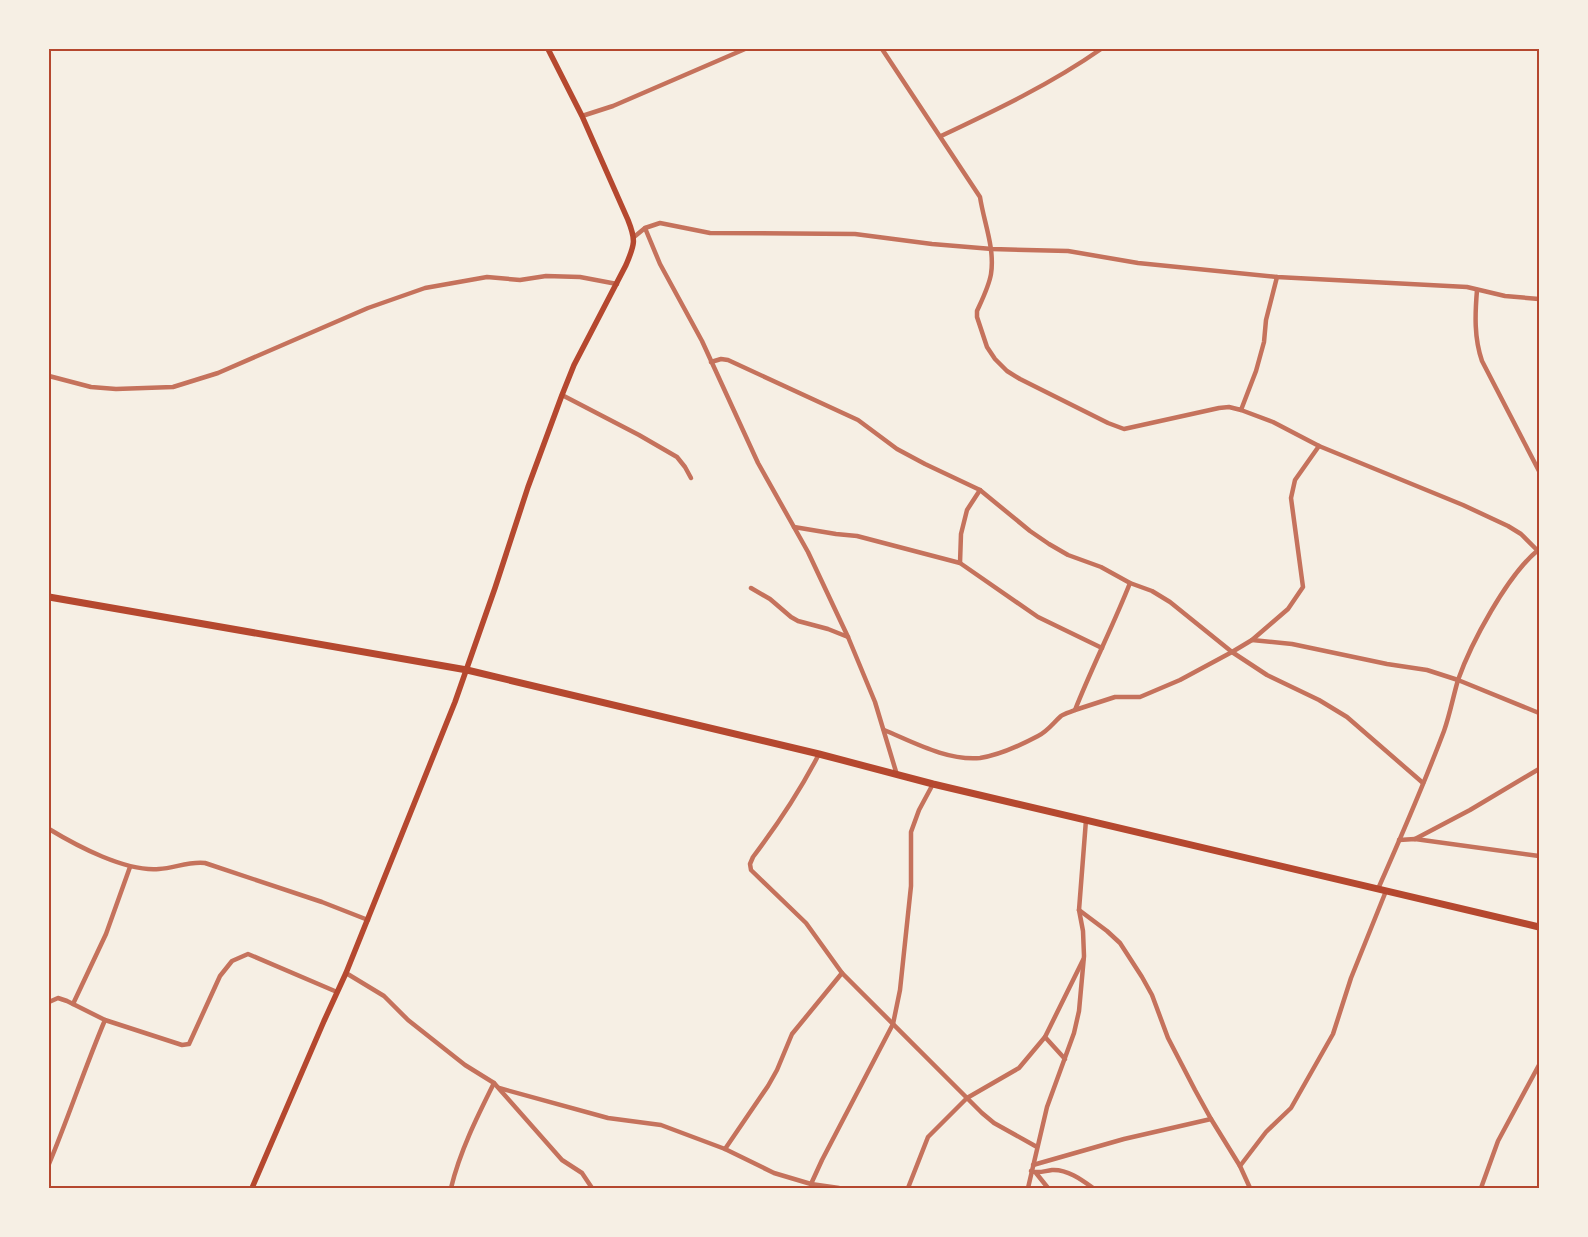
<svg xmlns="http://www.w3.org/2000/svg" width="1588" height="1237" font-family="Barlow,sans-serif">
  <style>
    .lines { fill: none; stroke-linecap: round; stroke-linejoin: round }
    .minor { stroke: #c5725c; stroke-width: 4.5 }
    .secondary { stroke: #b5482f; stroke-width: 5.5 }
    .primary { stroke: #b5482f; stroke-width: 7 }
    .neatline { fill: none; stroke: #b5482f; stroke-width: 2 }
  </style>
  <rect width="100%" height="100%" fill="#f6efe4"/>
  <g class="lines">
    <g class="minor">
      <path d="M882,49l98,148c4,26 15,51 11,77 -2,12 -9,26 -14,37v6l10,30 8,12 12,12 13,8 88,44 16,6 95,-21 10,-1 12,3 15,-39 8,-29 2,-22 11,-43"/>
      <polyline points="582,116 613,106 745,49"/>
      <path d="M941,136c55,-26 110,-52 160,-87"/>
      <polyline points="645,228 660,264 702,341 758,463 808,552 848,637 875,702 897,775"/>
      <polyline points="634,237 645,228 660,223 710,233 855,234 932,244 992,249 1068,251 1138,263 1277,277 1467,287 1505,296 1539,299"/>
      <path d="M1477,290c-2,24 -3,48 5,71l57,110"/>
      <polyline points="711,362 721,359 728,360 858,420 897,449 925,464 980,490 1030,531 1049,544 1068,555 1101,567 1130,583 1152,591 1170,602 1232,652 1267,675 1319,700 1347,717 1423,783"/>
      <polyline points="49,376 91,387 116,389 173,387 218,373 368,308 425,288 487,277 520,280 546,276 580,277 617,284"/>
      <polyline points="562,395 639,435 677,457 685,467 691,478"/>
      <polyline points="1241,410 1273,422 1319,446 1463,505 1508,526 1521,534 1538,551"/>
      <polyline points="794,527 836,534 857,536 960,563 1038,617 1102,648"/>
      <polyline points="960,563 961,534 967,510 980,490"/>
      <polyline points="751,588 770,599 791,617 798,621 828,629 848,637"/>
      <polyline points="1252,640 1292,644 1387,664 1427,670 1458,680 1539,713"/>
      <polyline points="1075,710 1115,697 1140,697 1180,680 1232,652 1252,640 1288,609 1303,587 1291,498 1295,480 1319,446"/>
      <path d="M884,730c29,12 63,31 96,28 20,-3 41,-13 58,-22 10,-5 15,-13 23,-20 4,-3 10,-4 14,-6 17,-43 38,-84 55,-127"/>
      <path d="M819,754c-19,37 -41,70 -66,103l-3,7 1,6 55,53 36,50 140,140 12,10 43,24"/>
      <path d="M49,829c28,17 77,43 110,40 16,-1 30,-8 46,-6l117,39 46,18"/>
      <polyline points="1415,839 1470,810 1539,769"/>
      <polyline points="1399,840 1415,839 1539,856"/>
      <path d="M1378,889c23,-52 46,-105 66,-158 6,-17 9,-34 14,-51 13,-37 49,-104 79,-129"/>
      <polyline points="1079,910 1107,931 1120,943 1142,977 1152,995 1168,1038 1195,1090 1211,1119 1240,1166 1250,1188"/>
      <polyline points="346,973 384,996 408,1020 465,1065 494,1083 562,1160 582,1173 592,1188"/>
      <path d="M49,1002l9,-4 9,3 38,19c-20,47 -36,96 -56,144"/>
      <polyline points="73,1004 106,934 130,867"/>
      <polyline points="105,1020 182,1045 189,1044 220,976 232,961 248,954 337,992"/>
      <polyline points="1045,1037 1065,1059"/>
      <polyline points="499,1088 608,1118 661,1125 725,1149 774,1173 811,1184 839,1188"/>
      <polyline points="725,1149 768,1086 777,1070 792,1034 842,973"/>
      <polyline points="1033,1165 1124,1139 1211,1119"/>
      <polyline points="1240,1166 1266,1132 1291,1108 1333,1034 1351,978 1386,891"/>
      <path d="M1031,1171c7,3 13,0 21,-1 15,-1 30,10 41,18"/>
      <polyline points="1036,1173 1048,1188"/>
      <polyline points="811,1184 822,1160 893,1024 900,990 911,886 911,832 919,810 933,784"/>
      <path d="M451,1188c9,-37 26,-71 43,-105"/>
      <polyline points="908,1188 928,1137 967,1098 1019,1068 1045,1037 1083,960"/>
      <polyline points="1028,1188 1047,1107 1074,1033 1079,1011 1084,956 1083,931 1079,910 1086,820"/>
      <polyline points="1481,1188 1498,1141 1539,1065"/>
    </g>
    <path class="secondary" d="M252,1188l72,-167 22,-48 109,-271 40,-114 33,-101 34,-92 12,-30 52,-100c9,-21 10,-25 2,-45l-46,-104 -34,-67"/>
    <polyline class="primary" points="49,597 467,670 819,754 933,784 1539,927"/>
  </g>
  <rect width="1588" height="1237" fill="none" stroke="#f6efe4" stroke-width="100"/>
  <rect x="50" y="50" width="1488" height="1137" class="neatline"/>
</svg>
